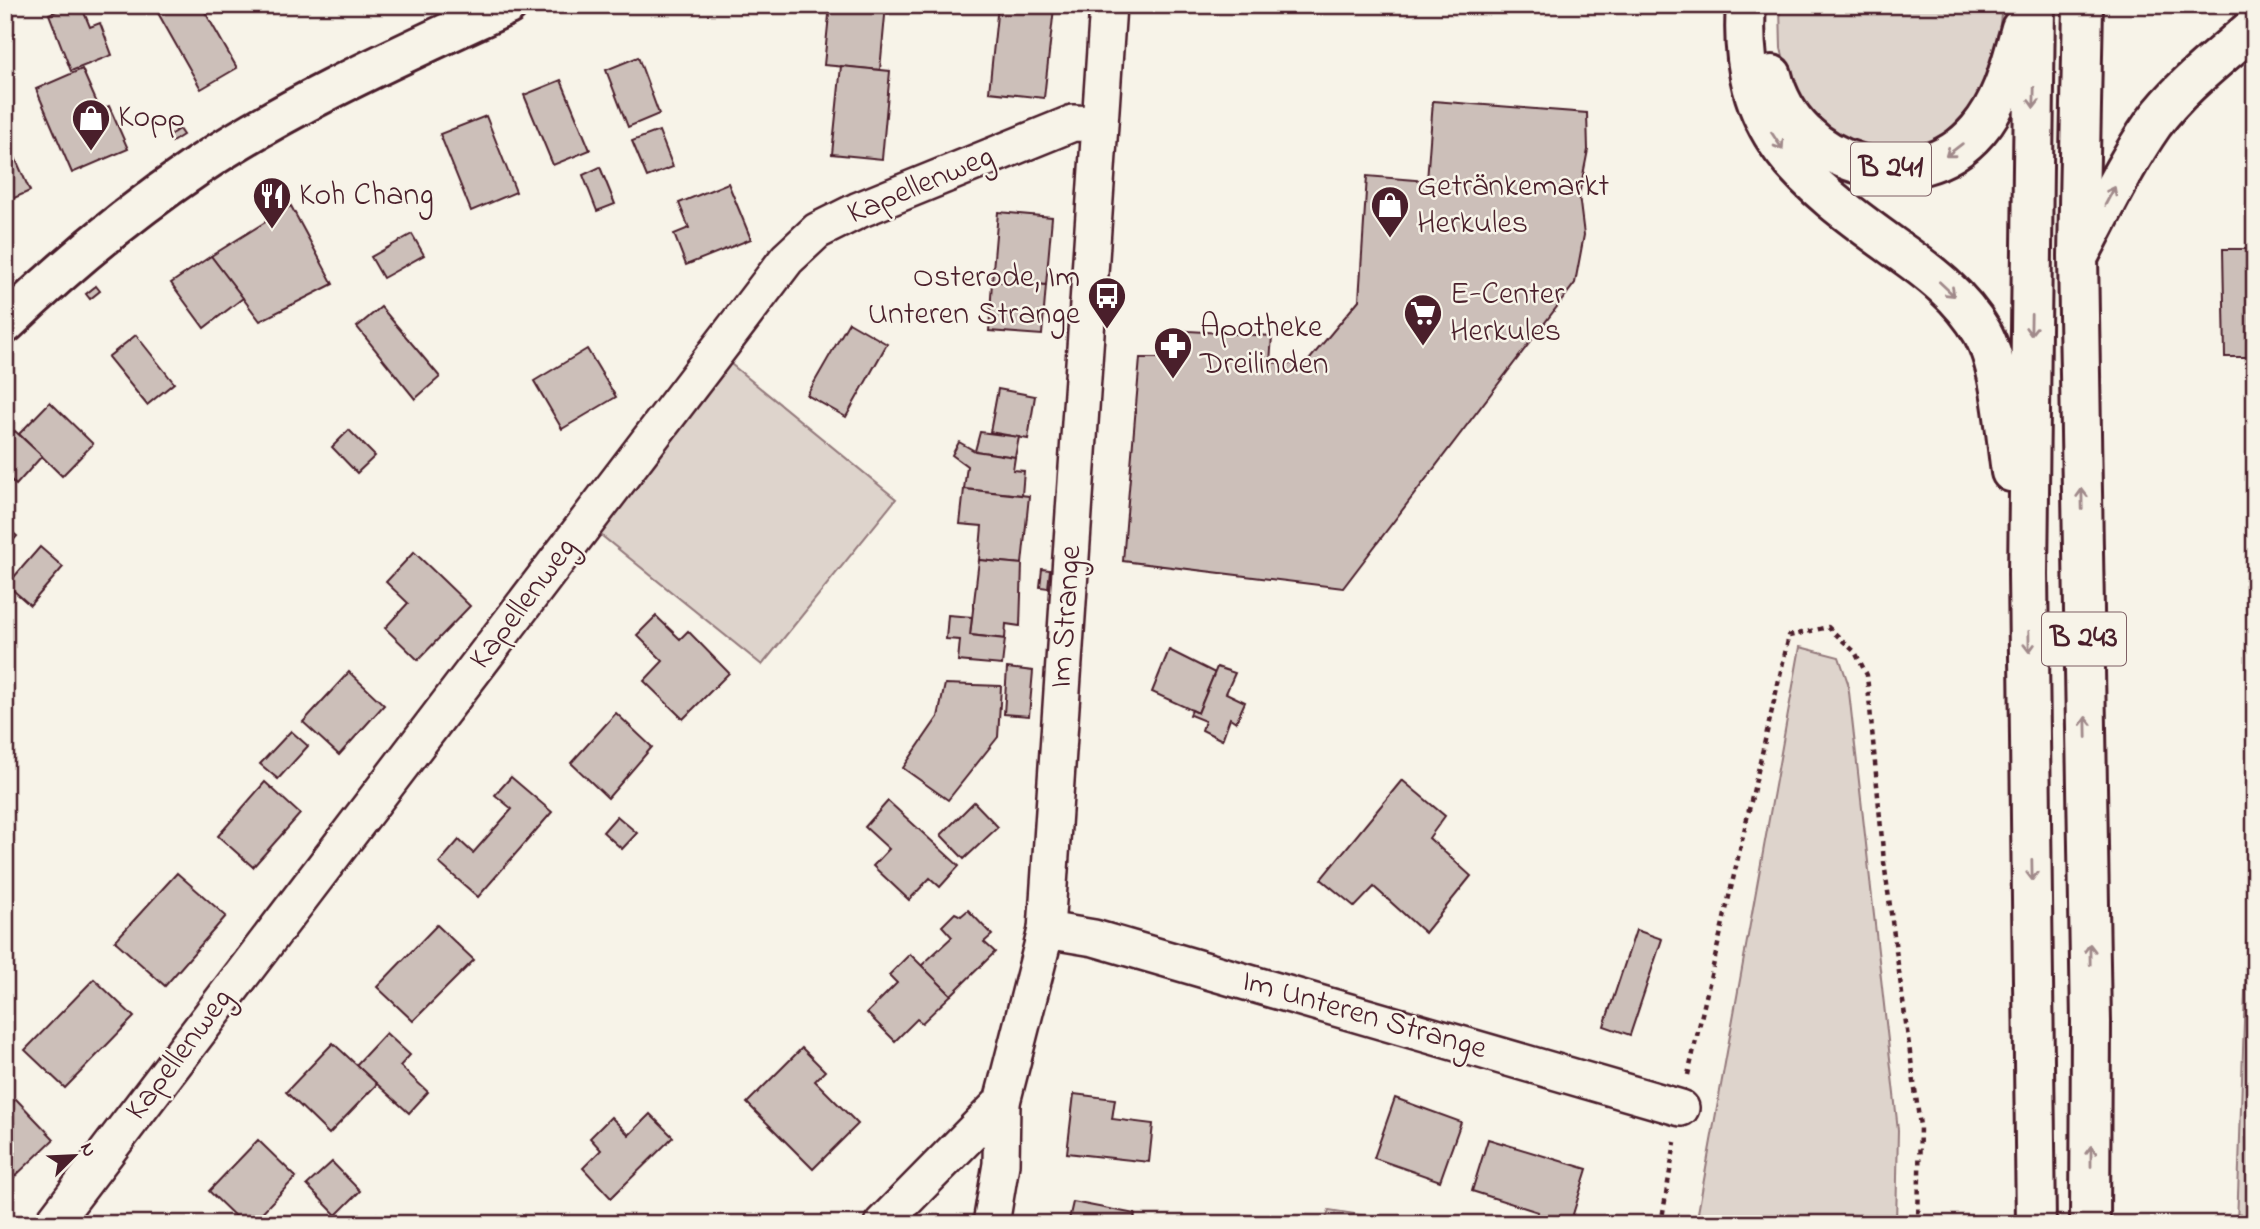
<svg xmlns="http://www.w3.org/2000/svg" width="2260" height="1229" font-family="'Indie Flower',sans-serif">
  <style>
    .green { fill: #ded4cc; stroke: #947a7c; stroke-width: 2 }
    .building { fill: #ccbfb9; stroke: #4a1f2b; stroke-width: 2 }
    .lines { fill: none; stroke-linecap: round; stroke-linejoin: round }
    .minor-casing { stroke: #4a1f2b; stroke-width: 40 }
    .major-casing { stroke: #4a1f2b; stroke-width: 44 }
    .highway-casing { stroke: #4a1f2b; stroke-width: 44 }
    .path { stroke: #4a1f2b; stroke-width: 4.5; stroke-dasharray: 5 5; stroke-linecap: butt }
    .minor { stroke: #f7f3e8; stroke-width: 35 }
    .major { stroke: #f7f3e8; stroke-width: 38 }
    .highway { stroke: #f7f3e8; stroke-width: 38 }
    .oneway { stroke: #a0898a }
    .labels { text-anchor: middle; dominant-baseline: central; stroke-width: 5; stroke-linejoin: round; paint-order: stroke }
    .shield { fill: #f7f3e8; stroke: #7e5f64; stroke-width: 2 }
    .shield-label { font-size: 30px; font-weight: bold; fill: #4a1f2b }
    .poi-label { font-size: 32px; fill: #4a1f2b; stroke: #f7f3e8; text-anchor: start }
    .street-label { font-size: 32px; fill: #4a1f2b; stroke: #f7f3e8 }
  </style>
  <rect width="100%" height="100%" fill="#f7f3e8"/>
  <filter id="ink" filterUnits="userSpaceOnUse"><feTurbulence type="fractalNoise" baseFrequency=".0143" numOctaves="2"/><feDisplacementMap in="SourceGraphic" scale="14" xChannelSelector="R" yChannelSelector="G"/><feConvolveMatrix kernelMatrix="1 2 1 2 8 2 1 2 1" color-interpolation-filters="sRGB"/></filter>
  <g filter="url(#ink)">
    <g class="green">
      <polygon points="1780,5 2002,5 1996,60 1977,101 1937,142 1902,151 1873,151 1823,129 1789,80 1781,48"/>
      <polygon points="726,360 896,499 762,665 591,527"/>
      <polygon points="1800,647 1839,657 1848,683 1898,1130 1896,1224 1696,1224"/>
      <polygon points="2255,702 2255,1224 2237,1224"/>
      <polygon points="1329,1210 1417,1224 1324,1224"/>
    </g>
    <g class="building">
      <polygon points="71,5 81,5 90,27 100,23 112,55 71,71 49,14"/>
      <polygon points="171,5 201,5 237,68 201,89 158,13"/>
      <polygon points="830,5 886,5 880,70 824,65"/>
      <polygon points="998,5 1054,8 1044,98 989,92"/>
      <polygon points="638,57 659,114 628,127 606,70"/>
      <polygon points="841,66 890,71 882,159 832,154"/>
      <polygon points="82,69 100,110 109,106 128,149 72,173 36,89"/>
      <polygon points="561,80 590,150 553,165 524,95"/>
      <polygon points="1433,101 1587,113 1588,150 1579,195 1584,235 1575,283 1343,588 1123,561 1140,358 1170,358 1172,330 1272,336 1270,362 1305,365 1359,300 1367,176 1427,181"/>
      <polygon points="486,116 516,192 471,211 440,134"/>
      <polygon points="179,129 183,135 172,142 168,136"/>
      <polygon points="659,131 673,167 647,177 632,141"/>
      <polygon points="5,135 30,191 5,202"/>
      <polygon points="600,167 615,204 597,211 583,175"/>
      <polygon points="728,183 751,239 686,265 674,234 689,228 679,203"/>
      <polygon points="291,206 333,284 260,321 211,256"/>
      <polygon points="998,212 1052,217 1046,285 992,281"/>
      <polygon points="412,234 424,255 383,278 371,257"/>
      <polygon points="2223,249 2255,249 2255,357 2225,357"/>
      <polygon points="211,256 243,298 204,328 171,283"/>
      <polygon points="992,281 1046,285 1042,335 989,331"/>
      <polygon points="96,286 100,291 90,299 86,294"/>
      <polygon points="381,307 440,377 415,399 357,327"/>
      <polygon points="849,322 887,344 846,417 807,395"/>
      <polygon points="136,335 174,383 147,405 108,357"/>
      <polygon points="587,349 616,397 562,429 534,381"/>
      <polygon points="998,389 1035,396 1028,439 990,432"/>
      <polygon points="50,402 93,444 62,476 19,434"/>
      <polygon points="349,430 375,456 357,473 332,447"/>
      <polygon points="15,431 42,456 16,485 5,474 5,441"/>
      <polygon points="980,432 1019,437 1015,457 975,451"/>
      <polygon points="959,442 975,451 1015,457 1013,470 1024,471 1022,495 964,489 967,466 952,455"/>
      <polygon points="964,489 1029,496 1022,564 979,560 982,526 960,524"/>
      <polygon points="5,526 17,536 5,550"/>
      <polygon points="40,547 63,567 30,605 7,585"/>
      <polygon points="414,552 470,606 418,660 385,628 408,603 386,582"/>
      <polygon points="979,560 1022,564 1020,626 1006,624 1005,639 970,635"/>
      <polygon points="1042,569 1050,570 1048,588 1040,587"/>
      <polygon points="948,615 972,617 970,635 1005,639 1002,665 958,661 960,640 946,639"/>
      <polygon points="656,616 680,639 688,631 729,673 683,719 644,681 663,661 637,635"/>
      <polygon points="1169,650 1215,673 1198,713 1152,692"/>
      <polygon points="1217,667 1235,673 1226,693 1245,702 1236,722 1230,718 1222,740 1202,730 1205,721 1190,715 1192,710 1198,713"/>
      <polygon points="1007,668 1033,671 1029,716 1004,714"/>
      <polygon points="349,672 384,705 339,755 303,722"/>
      <polygon points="945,684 1001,686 998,737 948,800 903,768 938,717"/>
      <polygon points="616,713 652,747 608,798 571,763"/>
      <polygon points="291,731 308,746 278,779 260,764"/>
      <polygon points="511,777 552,812 478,897 439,863 459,840 473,853 512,809 495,795"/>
      <polygon points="1402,780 1445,816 1429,838 1471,876 1425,933 1374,887 1355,907 1321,879"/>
      <polygon points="265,782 300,814 253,867 218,836"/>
      <polygon points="888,801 959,866 940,887 930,878 909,900 873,866 889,849 865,827"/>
      <polygon points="974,802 998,827 964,859 941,835"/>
      <polygon points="617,816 637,833 622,849 603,832"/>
      <polygon points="177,873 226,916 165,986 115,941"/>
      <polygon points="968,910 992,935 984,942 995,952 951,995 921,966 952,937 942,926 955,913 961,916"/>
      <polygon points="437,925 474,960 413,1021 377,987"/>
      <polygon points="1636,930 1662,939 1630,1035 1604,1026"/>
      <polygon points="910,954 951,995 922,1023 917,1019 895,1041 867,1013 897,983 889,975"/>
      <polygon points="94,979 134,1017 65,1088 25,1050"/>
      <polygon points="386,1033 410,1055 400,1066 428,1092 409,1113 356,1065"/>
      <polygon points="333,1043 377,1084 329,1134 286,1092"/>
      <polygon points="802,1048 825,1071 815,1081 858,1124 813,1169 747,1103"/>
      <polygon points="1074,1094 1115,1099 1112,1119 1153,1124 1149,1162 1067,1153"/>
      <polygon points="1395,1098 1461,1122 1440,1181 1374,1158"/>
      <polygon points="16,1099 54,1139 7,1184 5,1110"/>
      <polygon points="650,1114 673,1137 611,1198 583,1168 601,1150 590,1138 611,1117 629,1135"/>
      <polygon points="1488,1139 1587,1169 1570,1224 1534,1224 1538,1212 1472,1191"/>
      <polygon points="258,1140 296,1177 251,1224 243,1224 209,1191"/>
      <polygon points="332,1162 360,1191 336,1215 307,1185"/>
      <polygon points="1073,1202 1135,1214 1133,1224 1068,1224"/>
      <polygon points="377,1214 387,1224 368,1224"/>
    </g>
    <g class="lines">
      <g class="minor-casing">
        <g id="minor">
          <polyline points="1046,930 1094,938 1681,1108"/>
          <polyline points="52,1224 787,259 817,231 859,210 1073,123 1099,124"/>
          <polyline points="882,1224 1002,1102"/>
          <polyline points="991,1224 1001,1164 1002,1102 1046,930 1108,5"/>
        </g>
      </g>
      <g class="major-casing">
        <path id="major" d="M5,324c60,-58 124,-111 193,-158 96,-64 205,-112 310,-161"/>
      </g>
      <g class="highway-casing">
        <g id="highway">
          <path d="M1746,5c-9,127 56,176 149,243 33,23 66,48 87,84 20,36 23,99 29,140"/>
          <polyline points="2035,5 2028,574 2036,1224"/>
          <polyline points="2083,5 2078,256 2091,1022 2090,1224"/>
          <path d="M1772,75c21,91 144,128 206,55 25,-29 33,-67 43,-102"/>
          <path d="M2081,252c23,-43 44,-88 72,-128 28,-38 67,-67 102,-98"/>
        </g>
      </g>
      <g class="path">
        <polyline points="1688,1075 1789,636 1828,627 1855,652 1867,675 1884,862 1920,1126 1918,1224"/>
        <polyline points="1661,1224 1675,1142"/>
      </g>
      <use href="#minor" class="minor"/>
      <use href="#major" class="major"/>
      <use href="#highway" class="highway"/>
    </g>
    <defs><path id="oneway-shaft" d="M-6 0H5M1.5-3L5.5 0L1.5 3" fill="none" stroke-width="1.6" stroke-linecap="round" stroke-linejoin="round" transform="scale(1.75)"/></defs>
    <g class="oneway">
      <use href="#oneway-shaft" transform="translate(2034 98) rotate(91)"/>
      <use href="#oneway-shaft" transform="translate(1777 141) rotate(57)"/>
      <use href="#oneway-shaft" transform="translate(1954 150) rotate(143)"/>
      <use href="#oneway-shaft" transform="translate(2110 196) rotate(-62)"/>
      <use href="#oneway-shaft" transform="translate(1947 289) rotate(43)"/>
      <use href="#oneway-shaft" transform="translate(2031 325) rotate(91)"/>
      <use href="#oneway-shaft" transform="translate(2082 499) rotate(-91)"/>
      <use href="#oneway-shaft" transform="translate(2029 642) rotate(89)"/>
      <use href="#oneway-shaft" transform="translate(2086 727) rotate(-91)"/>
      <use href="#oneway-shaft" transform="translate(2032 870) rotate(89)"/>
      <use href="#oneway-shaft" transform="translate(2090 954) rotate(-91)"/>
      <use href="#oneway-shaft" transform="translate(2091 1156) rotate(-90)"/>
    </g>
  </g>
  <defs>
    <g id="shop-pin" transform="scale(2.0125)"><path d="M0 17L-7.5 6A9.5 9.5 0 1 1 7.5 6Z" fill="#4a1f2b" stroke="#f7f3e8"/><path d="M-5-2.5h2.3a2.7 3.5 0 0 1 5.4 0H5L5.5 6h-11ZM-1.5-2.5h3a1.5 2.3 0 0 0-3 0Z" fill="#fff"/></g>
    <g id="restaurant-pin" transform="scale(2.0125)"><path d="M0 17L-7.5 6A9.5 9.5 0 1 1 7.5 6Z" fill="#4a1f2b" stroke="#f7f3e8"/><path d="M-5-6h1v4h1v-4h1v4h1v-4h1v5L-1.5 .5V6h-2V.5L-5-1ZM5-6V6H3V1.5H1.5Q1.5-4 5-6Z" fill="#fff"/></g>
    <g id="bus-pin" transform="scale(2.0125)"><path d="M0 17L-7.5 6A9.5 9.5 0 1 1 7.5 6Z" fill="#4a1f2b" stroke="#f7f3e8"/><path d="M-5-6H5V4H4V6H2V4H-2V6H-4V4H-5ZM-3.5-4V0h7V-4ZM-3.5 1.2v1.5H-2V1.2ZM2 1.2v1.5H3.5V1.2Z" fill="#fff"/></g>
    <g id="supermarket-pin" transform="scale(2.0125)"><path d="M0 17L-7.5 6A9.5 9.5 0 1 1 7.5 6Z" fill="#4a1f2b" stroke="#f7f3e8"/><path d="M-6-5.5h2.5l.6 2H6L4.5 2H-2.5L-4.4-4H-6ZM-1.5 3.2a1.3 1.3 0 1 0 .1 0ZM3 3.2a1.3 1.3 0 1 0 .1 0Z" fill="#fff"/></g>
    <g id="pharmacy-pin" transform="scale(2.0125)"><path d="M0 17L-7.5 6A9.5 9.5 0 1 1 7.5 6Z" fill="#4a1f2b" stroke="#f7f3e8"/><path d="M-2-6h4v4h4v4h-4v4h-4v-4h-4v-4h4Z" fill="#fff"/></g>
  </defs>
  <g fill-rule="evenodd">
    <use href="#shop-pin" x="91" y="118"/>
    <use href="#restaurant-pin" x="272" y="196"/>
    <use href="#shop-pin" x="1390" y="205"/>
    <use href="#bus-pin" x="1107" y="296"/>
    <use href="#supermarket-pin" x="1423" y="313"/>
    <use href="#pharmacy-pin" x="1173" y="346"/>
  </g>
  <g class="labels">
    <g class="shield">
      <rect x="1851" y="142.5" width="80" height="53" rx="5"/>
      <rect x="2042" y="612.5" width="84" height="53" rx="5"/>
    </g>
    <g class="shield-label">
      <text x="1891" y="169">B 241</text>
      <text x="2084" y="639">B 243</text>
    </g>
    <g class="poi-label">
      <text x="118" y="118">Kopp</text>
      <text x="1417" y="187">Getränkemarkt<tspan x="1417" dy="37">Herkules</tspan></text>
      <text x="299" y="196">Koh Chang</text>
      <text x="1080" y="278" text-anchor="end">Osterode, Im<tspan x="1080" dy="37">Unteren Strange</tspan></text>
      <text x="1450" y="295">E-Center<tspan x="1450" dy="37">Herkules</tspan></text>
      <text x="1200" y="328">Apotheke<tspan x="1200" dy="37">Dreilinden</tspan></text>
    </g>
    <g class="street-label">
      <text transform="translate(921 186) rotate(-23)">Kapellenweg</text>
      <text transform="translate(524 604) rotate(-53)">Kapellenweg</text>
      <text transform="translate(1067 617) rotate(-86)">Im Strange</text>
      <text transform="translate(1364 1016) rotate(16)">Im Unteren Strange</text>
      <text transform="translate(180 1055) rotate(-53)">Kapellenweg</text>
    </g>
  </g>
  <rect width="2260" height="1229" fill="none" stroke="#f7f3e8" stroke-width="28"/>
  <rect x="14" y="14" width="2232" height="1201" fill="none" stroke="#4a1f2b" stroke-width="2.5" filter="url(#ink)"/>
  <g transform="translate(74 1156) rotate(66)" stroke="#f7f3e8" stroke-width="5" paint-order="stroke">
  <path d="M0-5L12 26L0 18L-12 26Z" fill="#4a1f2b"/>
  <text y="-10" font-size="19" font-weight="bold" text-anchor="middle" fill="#4a1f2b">N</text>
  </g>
</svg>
